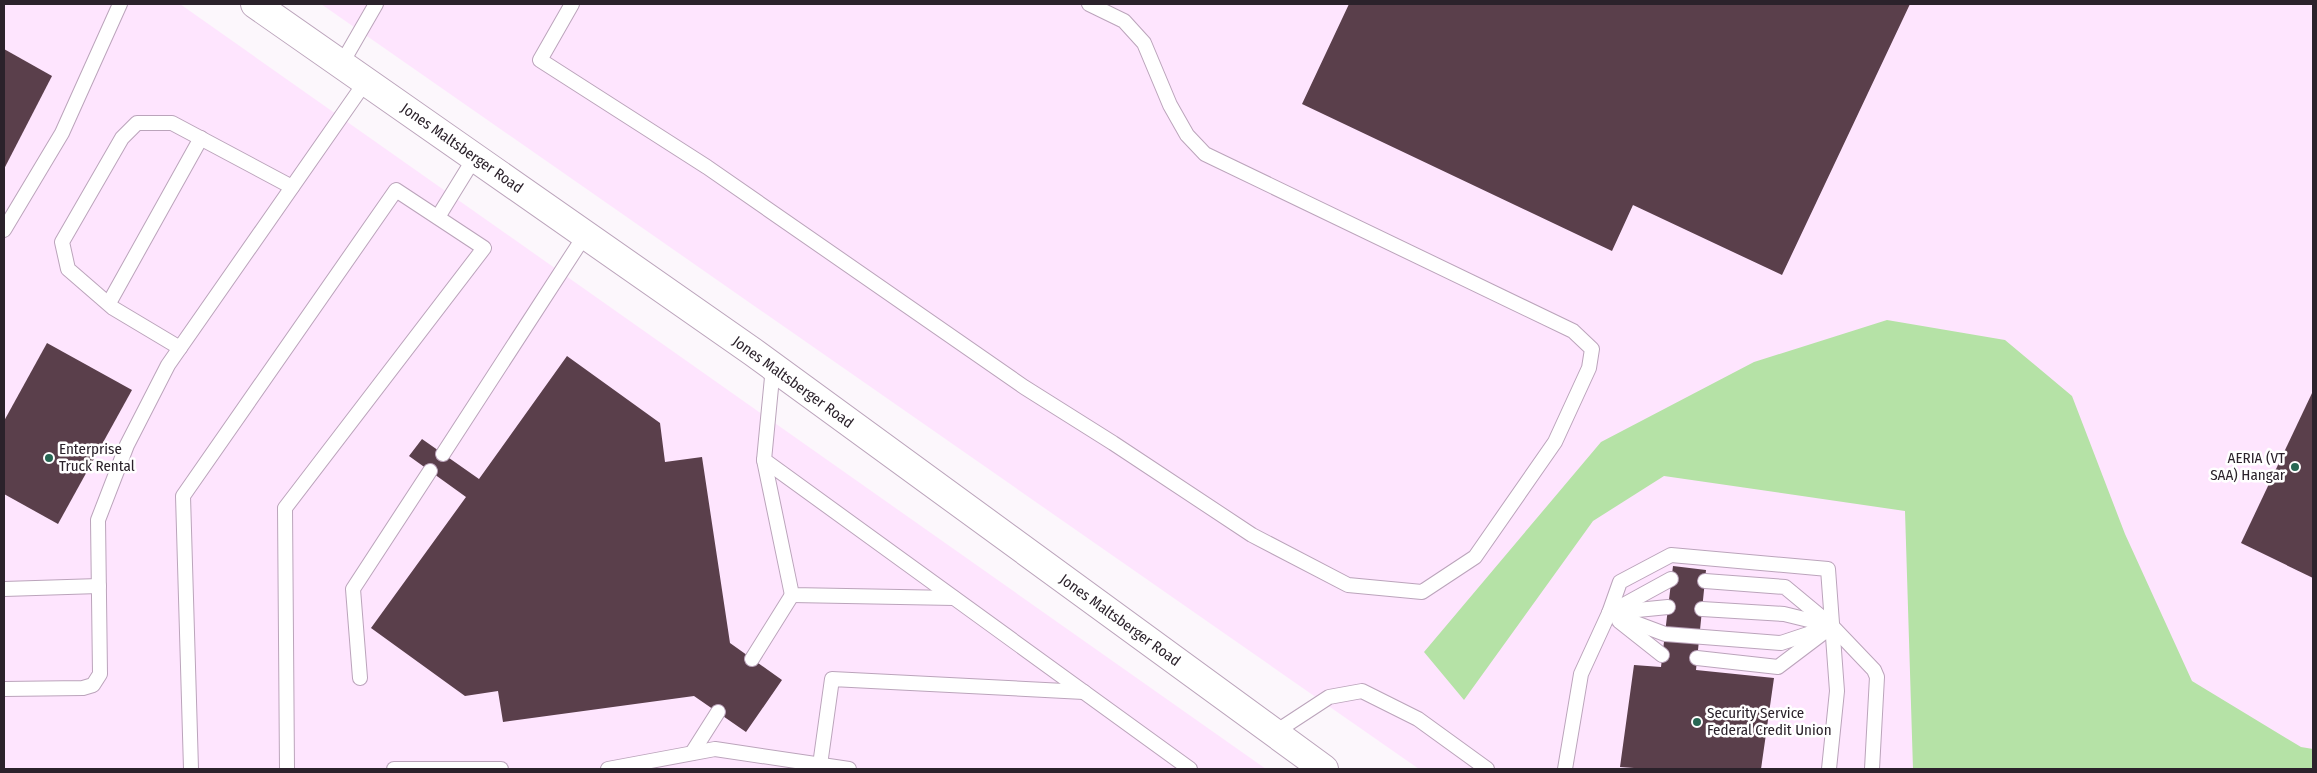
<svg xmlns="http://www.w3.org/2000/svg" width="2317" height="773" font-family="'Fira Sans Condensed',sans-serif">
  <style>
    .built { fill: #fee5fe }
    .green { fill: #b5e2a6 }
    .building { fill: #5a3f4b }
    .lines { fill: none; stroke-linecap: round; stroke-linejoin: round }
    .service-casing { stroke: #bba4bb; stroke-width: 16 }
    .tertiary-casing { stroke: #bba4bb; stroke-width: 30 }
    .service { stroke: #fff; stroke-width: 14 }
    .tertiary { stroke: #fff; stroke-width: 28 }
    .poi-dot { fill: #276653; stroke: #fff; stroke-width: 2 }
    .labels { text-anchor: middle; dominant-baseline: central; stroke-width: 5; stroke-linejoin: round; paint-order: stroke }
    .street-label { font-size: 15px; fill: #2b222b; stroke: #fff }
    .poi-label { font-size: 15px; fill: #2b222b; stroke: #fff; text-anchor: start }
  </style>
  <rect width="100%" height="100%" fill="#fcf7fc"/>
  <g class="built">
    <polygon points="4,4 180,4 1266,769 4,769"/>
    <polygon points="321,4 2313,4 2313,769 1419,769"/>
  </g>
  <polygon class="green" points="1887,320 2005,340 2072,396 2125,534 2192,681 2301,747 2313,749 2313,769 1913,769 1905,511 1664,476 1593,521 1464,700 1424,652 1601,442 1754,362"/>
  <g class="building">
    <polygon points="1349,4 1910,4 1782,275 1633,205 1612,251 1302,104"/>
    <polygon points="4,49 52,76 4,169"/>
    <polygon points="47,343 132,390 58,524 4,494 4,421"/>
    <polygon points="567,356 660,423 665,462 702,457 730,643 782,680 746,732 694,696 503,722 498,691 465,696 371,628 466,497 409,456 422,439 479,479"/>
    <polygon points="2313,391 2313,578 2241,543"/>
    <polygon points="1673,566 1706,570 1696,670 1774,678 1761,769 1648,769 1620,767 1634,665 1661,667"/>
  </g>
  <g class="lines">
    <g class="service-casing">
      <g id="service">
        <polyline points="572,4 540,60 707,167 1024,387 1113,443 1252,535 1348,585 1422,592 1475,557 1555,442 1589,368 1592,349 1573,331 1205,154 1187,135 1170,105 1144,43 1124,21 1089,4"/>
        <polyline points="342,63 376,4"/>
        <polyline points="438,217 475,157"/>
        <polyline points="4,230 62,133 120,4"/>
        <polyline points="109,303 201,138"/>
        <polyline points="180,348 113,308 68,269 62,242 122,138 137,123 172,123 292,187"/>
        <polyline points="773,367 764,460 1190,769"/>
        <polyline points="443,454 585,235"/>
        <polyline points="764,460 792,595 954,598"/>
        <polyline points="1705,581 1785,587 1832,626 1874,670 1877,677 1872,769"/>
        <polyline points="4,589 99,586"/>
        <polyline points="1702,609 1784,614 1829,625"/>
        <polyline points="1617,612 1668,607"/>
        <polyline points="1609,613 1665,634 1781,643 1832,626"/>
        <polyline points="1609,613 1671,579"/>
        <polyline points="1619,621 1662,655"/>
        <polyline points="1697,658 1778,667 1823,633"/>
        <polyline points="752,659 792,595"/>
        <polyline points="360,678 353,589 430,471"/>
        <polyline points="4,689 83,688 93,685 100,674 98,520 127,445 168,365 366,81"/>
        <polyline points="1274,733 1329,697 1362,691 1418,719 1487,769"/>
        <polyline points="692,753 718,712"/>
        <polyline points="820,765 832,679 1084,692"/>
        <polyline points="191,769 183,496 396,190 484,248 285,508 287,769"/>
        <polyline points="394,769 501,769"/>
        <polyline points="608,769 715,749 849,769"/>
        <polyline points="1565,769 1581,674 1609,613 1620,582 1671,555 1828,569 1837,691 1829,769"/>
      </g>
    </g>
    <g class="tertiary-casing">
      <polyline id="tertiary" points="255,4 753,352 1324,769"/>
    </g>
    <use href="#service" class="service"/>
    <use href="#tertiary" class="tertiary"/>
  </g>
  <g class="poi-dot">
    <circle cx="49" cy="458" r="5"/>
    <circle cx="2295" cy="467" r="5"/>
    <circle cx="1697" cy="722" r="5"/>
  </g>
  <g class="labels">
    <g class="street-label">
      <text transform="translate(462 148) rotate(35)">Jones Maltsberger Road</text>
      <text transform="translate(793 382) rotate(36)">Jones Maltsberger Road</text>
      <text transform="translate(1120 620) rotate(36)">Jones Maltsberger Road</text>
    </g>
    <g class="poi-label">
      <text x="59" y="449">Enterprise<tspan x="59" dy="17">Truck Rental</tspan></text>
      <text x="2285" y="458" text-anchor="end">AERIA (VT<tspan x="2285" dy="17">SAA) Hangar</tspan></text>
      <text x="1707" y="713">Security Service<tspan x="1707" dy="17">Federal Credit Union</tspan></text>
    </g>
  </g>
  <rect width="2317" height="773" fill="none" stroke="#2b222b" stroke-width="10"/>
</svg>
